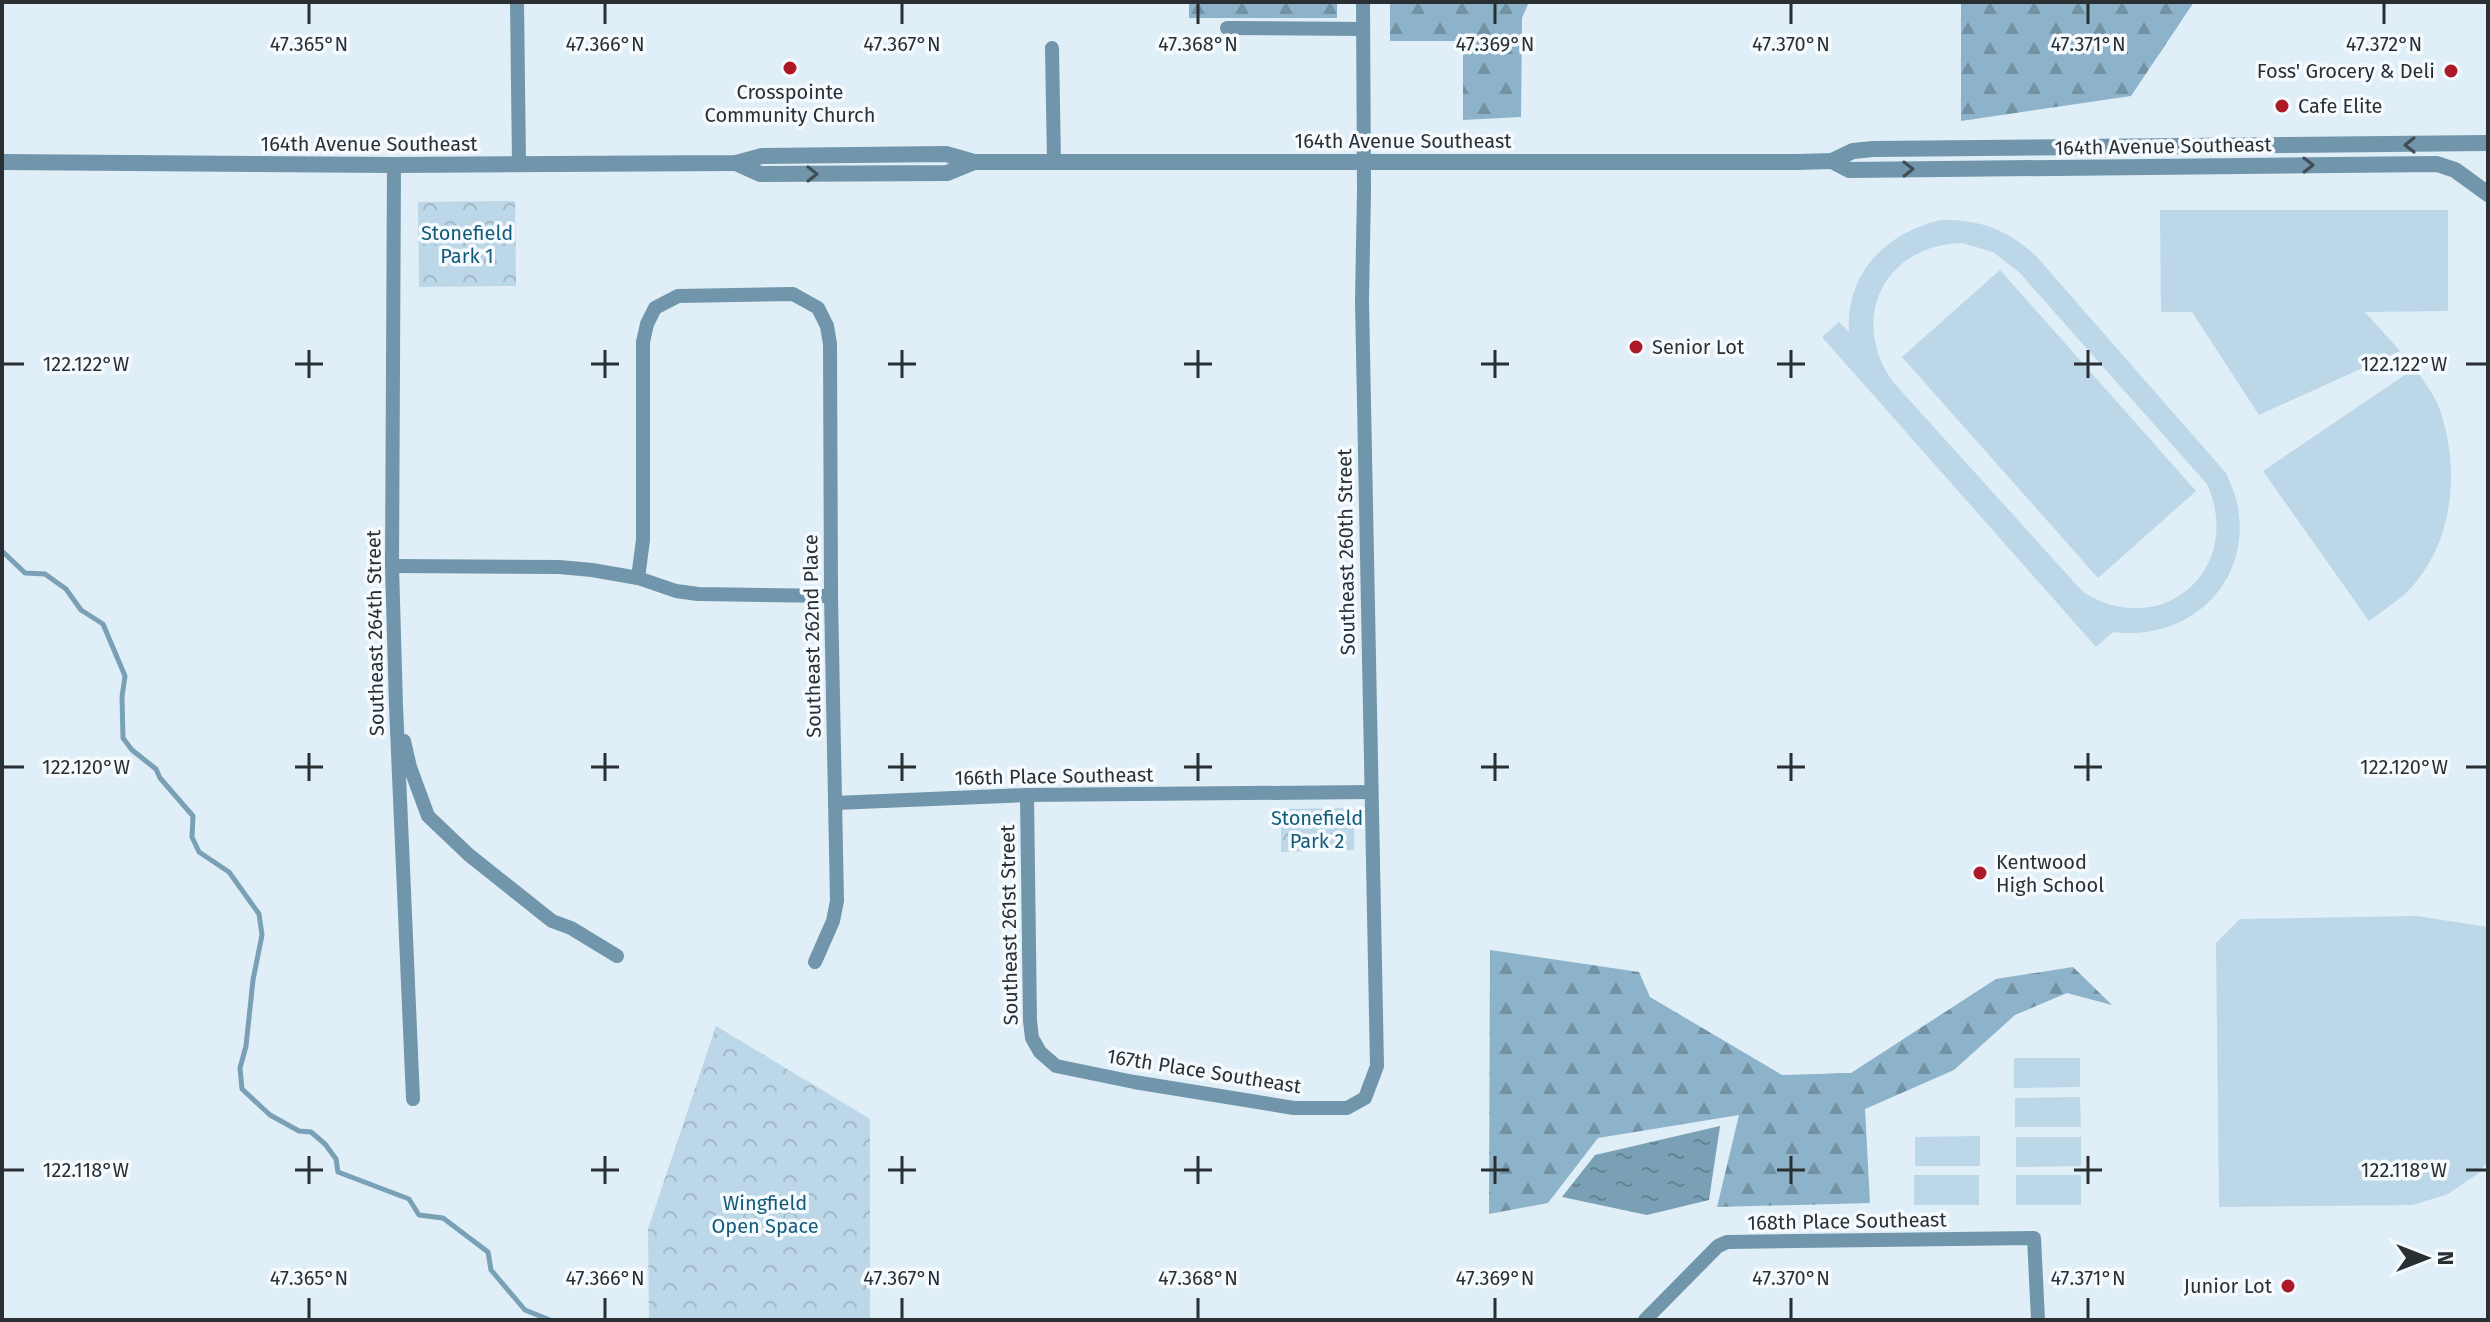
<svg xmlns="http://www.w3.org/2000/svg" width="2490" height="1322" font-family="'Fira Sans',sans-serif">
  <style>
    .forest { fill: url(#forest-firs) }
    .park { fill: url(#park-crowns) }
    .pitch { fill: #bcd7e7; fill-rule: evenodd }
    .water { fill: url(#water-ripples) }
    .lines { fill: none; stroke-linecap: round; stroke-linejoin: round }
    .stream { stroke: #7aa0b6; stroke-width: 5 }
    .minor { stroke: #7195aa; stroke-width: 14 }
    .tertiary { stroke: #7195aa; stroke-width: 16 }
    .oneway { stroke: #3f4e56 }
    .ticks { fill: none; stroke: #292f32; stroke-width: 3 }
    .poi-dot { fill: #ad1a27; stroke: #f4fafe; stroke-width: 3 }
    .labels { text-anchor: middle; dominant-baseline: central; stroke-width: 7; stroke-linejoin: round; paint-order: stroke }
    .poi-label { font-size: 20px; fill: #292f32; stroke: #f4fafe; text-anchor: start }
    .street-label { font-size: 20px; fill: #292f32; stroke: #f4fafe }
    .park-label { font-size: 20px; fill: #145a79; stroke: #f4fafe }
    .ticks-label { font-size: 20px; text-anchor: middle; fill: #292f32; stroke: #f4fafe; stroke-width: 7; stroke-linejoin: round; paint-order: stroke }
  </style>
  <defs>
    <pattern id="forest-firs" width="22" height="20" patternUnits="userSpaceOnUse" patternTransform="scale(2)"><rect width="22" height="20" fill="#8cb3c9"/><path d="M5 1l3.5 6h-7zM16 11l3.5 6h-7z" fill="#7292a4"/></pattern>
    <pattern id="park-crowns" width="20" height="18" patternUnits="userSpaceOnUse" patternTransform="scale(2)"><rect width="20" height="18" fill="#bcd7e7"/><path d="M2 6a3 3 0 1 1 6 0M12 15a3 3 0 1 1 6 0" fill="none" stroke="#a2b9c7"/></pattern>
    <pattern id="water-ripples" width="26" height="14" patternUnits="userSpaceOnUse" patternTransform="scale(2)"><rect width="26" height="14" fill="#7aa0b6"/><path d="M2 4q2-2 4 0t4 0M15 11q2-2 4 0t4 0" fill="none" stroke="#648395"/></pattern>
  </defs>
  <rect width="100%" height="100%" fill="#dfeef7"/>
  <g class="forest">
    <rect x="1189" y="2" width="148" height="16"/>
    <polygon points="1390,2 1529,2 1522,18 1521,117 1463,120 1463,41 1390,41"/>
    <polygon points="1961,2 2194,2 2131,96 1961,121"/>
    <polygon points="1490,950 1639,972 1650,997 1782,1075 1851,1073 1996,979 2073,967 2112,1005 2067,993 2015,1015 1954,1070 1865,1109 1870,1203 1717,1207 1739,1115 1598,1138 1548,1203 1489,1214"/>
  </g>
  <g class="park">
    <polygon points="515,201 516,286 419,287 418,202"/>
    <polygon points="1342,808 1350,811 1354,825 1354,850 1281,852 1281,809"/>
    <polygon points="716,1026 870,1119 870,1319 873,1320 649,1320 648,1229"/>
  </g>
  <g class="pitch">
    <polygon points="2160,210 2448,210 2448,311 2365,312 2400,351 2259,415 2192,312 2161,312"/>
    <path d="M1941,220c39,-1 67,10 95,36l190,217c6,14 12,27 13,42 8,74 -55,127 -126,117l-17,15 -274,-310 17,-15 10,10c-3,-60 37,-99 92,-112zM1962,243l31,9 26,20 188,212c38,85 -45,158 -124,108l-190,-210c-45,-63 -9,-137 69,-139z"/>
    <polygon points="2000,270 2196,491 2098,578 1902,357"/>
    <path d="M2415,368c8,12 17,24 23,37 24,62 16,143 -34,190 -11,9 -23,17 -35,26l-106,-150z"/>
    <polygon points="2417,916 2488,927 2488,1160 2479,1173 2448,1194 2413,1205 2219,1207 2216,943 2240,919"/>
    <polygon points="2014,1058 2080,1058 2080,1087 2014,1088"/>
    <polygon points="2080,1097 2081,1127 2015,1127 2015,1098"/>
    <polygon points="1980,1136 1980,1166 1915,1166 1915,1137"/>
    <polygon points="2016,1137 2081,1137 2081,1166 2016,1167"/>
    <rect x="1914" y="1175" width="65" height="30"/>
    <rect x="2016" y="1175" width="65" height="30"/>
  </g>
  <polygon class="water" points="1720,1126 1709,1200 1647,1215 1562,1197 1595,1155"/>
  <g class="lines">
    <polyline class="stream" points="2,551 25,573 45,574 66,589 81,610 103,624 125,676 122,697 123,738 132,750 156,769 160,778 193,816 192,837 199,852 229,872 259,914 262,935 253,980 246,1046 240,1068 242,1089 270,1115 299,1131 311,1132 325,1144 336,1159 338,1172 409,1199 419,1215 443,1218 488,1252 491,1270 525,1310 550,1320"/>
    <g class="minor">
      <polyline points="517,2 519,164"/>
      <polyline points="1227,28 1363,29"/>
      <polyline points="1052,48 1054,162"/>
      <polyline points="394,165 392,566 396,706 413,1099"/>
      <polyline points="392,566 559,567 592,570 638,578 676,591 698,594 831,596"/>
      <polyline points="638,578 643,540 643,342 647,324 655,308 678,296 793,294 818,308 827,326 830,344 831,596 837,901 833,921 815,962"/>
      <polyline points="404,741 410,767 428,816 469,855 552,921 571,928 617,956"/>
      <polyline points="1027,795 1030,1021 1032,1038 1040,1052 1056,1066 1134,1082 1294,1108 1347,1108 1365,1098 1377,1066 1362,301 1364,190 1363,2"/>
      <polyline points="835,803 1027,795 1371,792"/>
      <polyline points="1645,1320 1718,1246 1727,1242 2034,1238 2038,1320"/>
    </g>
    <g class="tertiary">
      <polyline points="1832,161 1849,170 2437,164 2455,170 2488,194"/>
      <polyline points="2,162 394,165 736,163 762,156 946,154 974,162 1798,162 1832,161 1853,151 1873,149 2488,143"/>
      <polyline points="736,163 760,174 947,173 974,162"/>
    </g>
  </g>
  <defs><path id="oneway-chevron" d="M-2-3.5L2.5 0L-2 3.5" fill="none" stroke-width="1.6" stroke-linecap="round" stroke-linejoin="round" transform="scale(2)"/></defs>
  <g class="oneway">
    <use href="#oneway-chevron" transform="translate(2410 145) rotate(180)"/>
    <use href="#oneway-chevron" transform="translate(2308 165) rotate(-1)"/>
    <use href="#oneway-chevron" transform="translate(1908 169) rotate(-1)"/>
    <use href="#oneway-chevron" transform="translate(812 174)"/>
  </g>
  <path class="ticks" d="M309,4v20M605,4v20M902,4v20M1198,4v20M1495,4v20M1791,4v20M2088,4v20M2384,4v20M309,350v28M605,350v28M902,350v28M1198,350v28M1495,350v28M1791,350v28M2088,350v28M4,364h20M295,364h28M591,364h28M888,364h28M1184,364h28M1481,364h28M1777,364h28M2074,364h28M2466,364h20M309,753v28M605,753v28M902,753v28M1198,753v28M1495,753v28M1791,753v28M2088,753v28M4,767h20M295,767h28M591,767h28M888,767h28M1184,767h28M1481,767h28M1777,767h28M2074,767h28M2466,767h20M309,1156v28M605,1156v28M902,1156v28M1198,1156v28M1495,1156v28M1791,1156v28M2088,1156v28M4,1170h20M295,1170h28M591,1170h28M888,1170h28M1184,1170h28M1481,1170h28M1777,1170h28M2074,1170h28M2466,1170h20M309,1298v20M605,1298v20M902,1298v20M1198,1298v20M1495,1298v20M1791,1298v20M2088,1298v20"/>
  <g class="poi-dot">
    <circle cx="790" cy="68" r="8"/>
    <circle cx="2451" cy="71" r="8"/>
    <circle cx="2282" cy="106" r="8"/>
    <circle cx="1636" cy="347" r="8"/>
    <circle cx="1980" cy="873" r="8"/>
    <circle cx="2288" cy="1286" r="8"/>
  </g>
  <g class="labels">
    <g class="poi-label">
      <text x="2435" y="71" text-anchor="end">Foss' Grocery &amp; Deli</text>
      <text x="790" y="92" text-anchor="middle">Crosspointe<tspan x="790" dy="23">Community Church</tspan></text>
      <text x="2298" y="106">Cafe Elite</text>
      <text x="1652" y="347">Senior Lot</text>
      <text x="1996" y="862">Kentwood<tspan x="1996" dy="23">High School</tspan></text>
      <text x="2272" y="1286" text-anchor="end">Junior Lot</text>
    </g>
    <g class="street-label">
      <text x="1403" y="141">164th Avenue Southeast</text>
      <text x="369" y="144">164th Avenue Southeast</text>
      <text transform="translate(2163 146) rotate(-1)">164th Avenue Southeast</text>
      <text transform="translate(1346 552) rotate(-91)">Southeast 260th Street</text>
      <text transform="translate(375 633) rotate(-91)">Southeast 264th Street</text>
      <text transform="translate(812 636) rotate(-91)">Southeast 262nd Place</text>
      <text transform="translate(1054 776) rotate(-1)">166th Place Southeast</text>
      <text transform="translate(1009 925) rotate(-91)">Southeast 261st Street</text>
      <text transform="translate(1204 1071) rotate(9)">167th Place Southeast</text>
      <text transform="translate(1847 1221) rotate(-1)">168th Place Southeast</text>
    </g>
    <g class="park-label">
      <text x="467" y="233">Stonefield<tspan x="467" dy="23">Park 1</tspan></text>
      <text x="1317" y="818">Stonefield<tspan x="1317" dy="23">Park 2</tspan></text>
      <text x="765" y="1203">Wingfield<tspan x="765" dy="23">Open Space</tspan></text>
    </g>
  </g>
  <g class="ticks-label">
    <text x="309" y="51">47.365°N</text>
    <text x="605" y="51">47.366°N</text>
    <text x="902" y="51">47.367°N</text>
    <text x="1198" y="51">47.368°N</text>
    <text x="1495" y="51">47.369°N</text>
    <text x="1791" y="51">47.370°N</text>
    <text x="2088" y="51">47.371°N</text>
    <text x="2384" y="51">47.372°N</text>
    <text x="2404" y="371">122.122°W</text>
    <text x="86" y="371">122.122°W</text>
    <text x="2404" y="774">122.120°W</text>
    <text x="86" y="774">122.120°W</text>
    <text x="2404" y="1177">122.118°W</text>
    <text x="86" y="1177">122.118°W</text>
    <text x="309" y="1285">47.365°N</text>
    <text x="605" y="1285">47.366°N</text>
    <text x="902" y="1285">47.367°N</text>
    <text x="1198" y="1285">47.368°N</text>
    <text x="1495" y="1285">47.369°N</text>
    <text x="1791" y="1285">47.370°N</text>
    <text x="2088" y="1285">47.371°N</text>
  </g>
  <rect width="2490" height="1322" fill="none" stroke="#292f32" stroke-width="8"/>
  <g transform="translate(2426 1258) rotate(90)" stroke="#f4fafe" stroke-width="6" paint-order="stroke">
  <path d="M0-6L14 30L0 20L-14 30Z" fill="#292f32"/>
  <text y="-12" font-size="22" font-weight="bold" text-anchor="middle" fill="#292f32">N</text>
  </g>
</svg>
